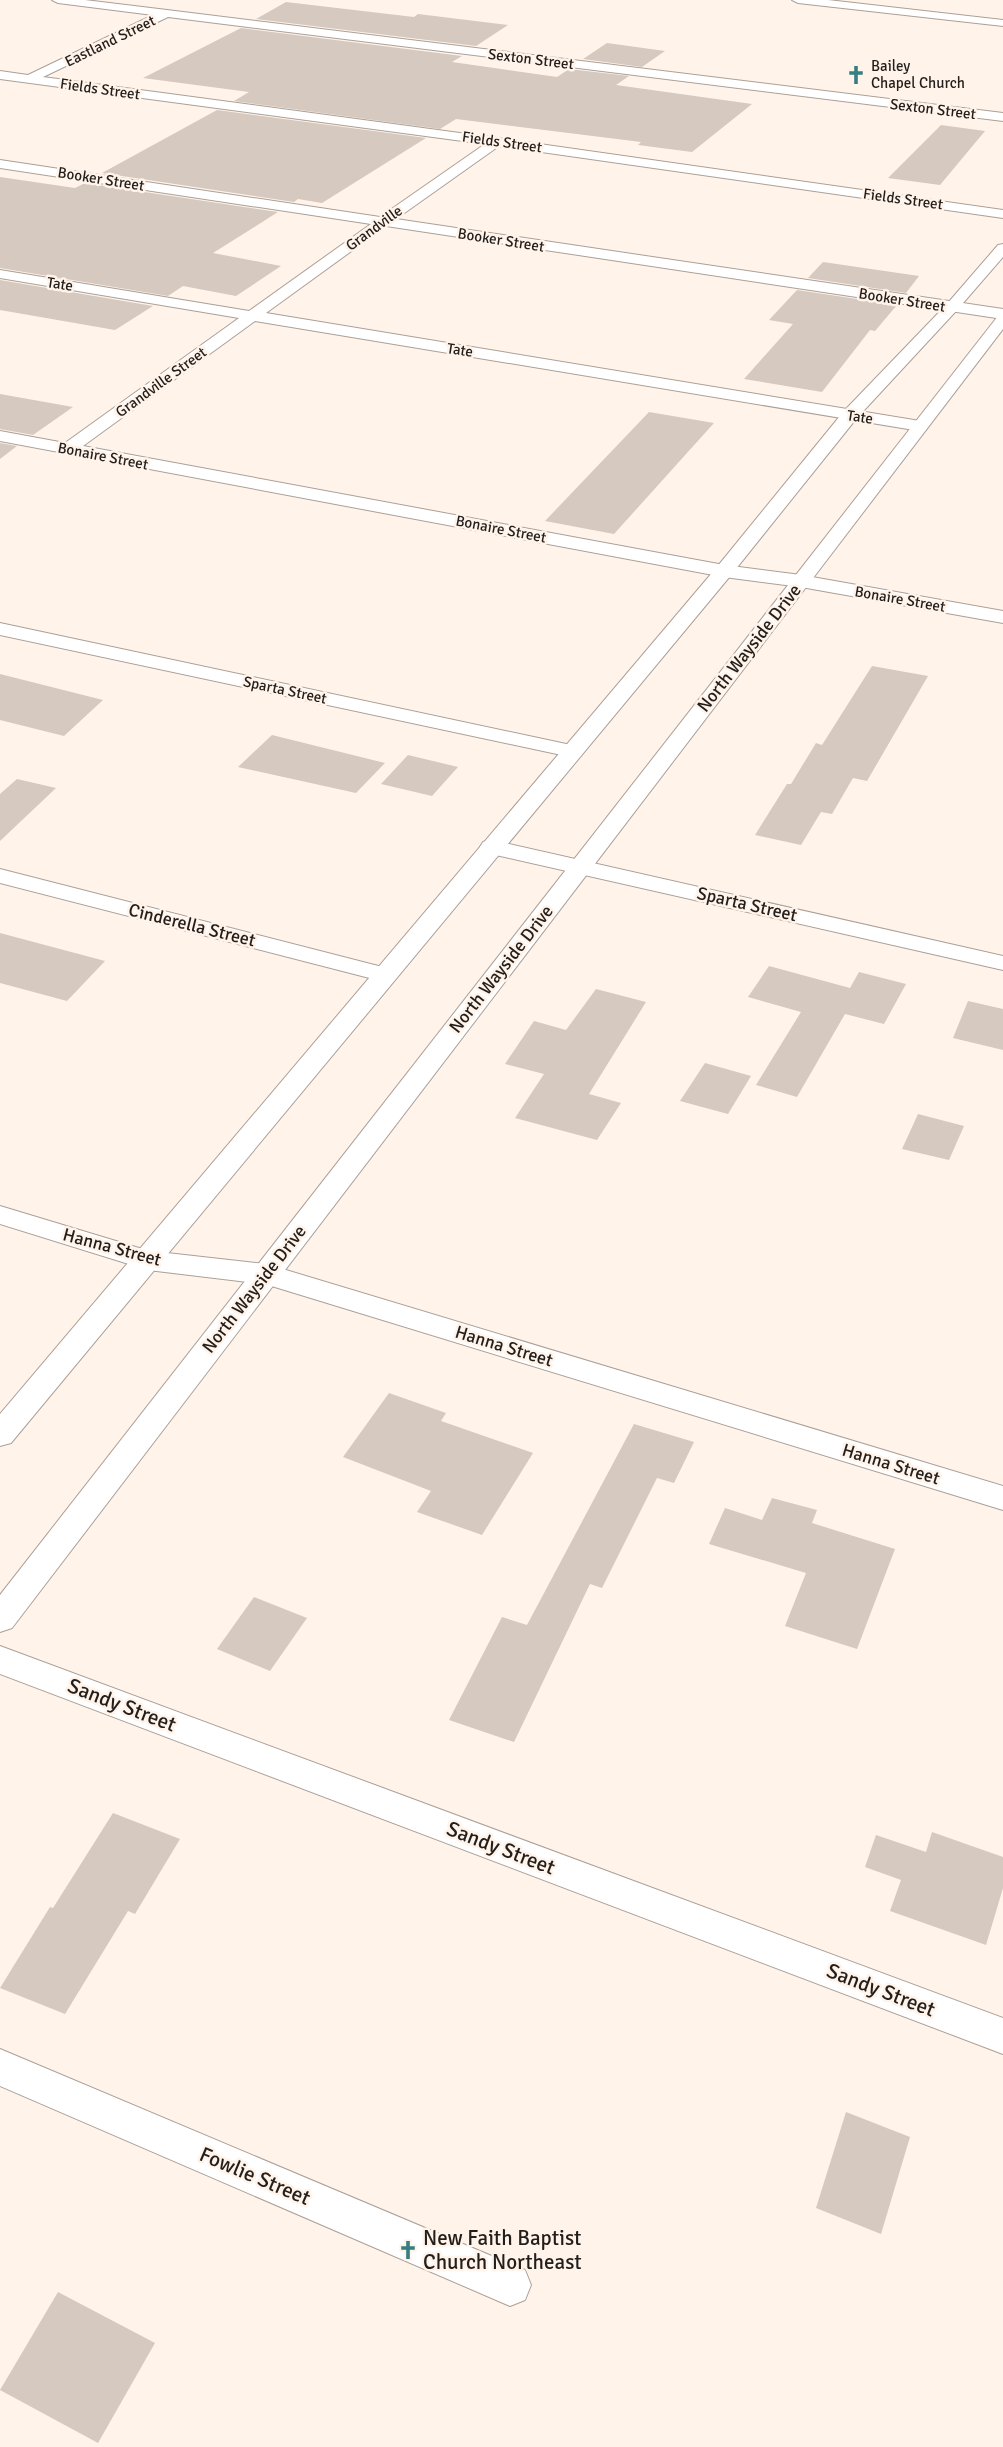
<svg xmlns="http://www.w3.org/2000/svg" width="1003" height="2447" font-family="Signika,sans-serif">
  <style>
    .building { fill: #d5c9c0 }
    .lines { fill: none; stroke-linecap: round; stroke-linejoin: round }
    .street-casing { stroke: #aba098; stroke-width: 2 }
    .secondary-casing { stroke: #aba098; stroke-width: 2 }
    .street { fill: #fff; fill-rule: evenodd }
    .secondary { fill: #fff; fill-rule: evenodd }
    .labels { text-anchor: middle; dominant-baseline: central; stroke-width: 5; stroke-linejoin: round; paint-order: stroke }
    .far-street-label { font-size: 15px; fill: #221e1b; stroke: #fff3ea }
    .far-poi-label { font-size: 15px; fill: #221e1b; stroke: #fff3ea; text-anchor: start }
    .street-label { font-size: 18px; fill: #221e1b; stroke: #fff3ea }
    .near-street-label { font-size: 21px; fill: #221e1b; stroke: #fff3ea }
    .near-poi-label { font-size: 21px; fill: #221e1b; stroke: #fff3ea; text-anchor: start }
  </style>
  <rect width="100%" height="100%" fill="#fff3ea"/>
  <g class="building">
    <polygon points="286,2 414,17 418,14 508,25 476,46 256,19"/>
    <polygon points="241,28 462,56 452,62 557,77 569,69 629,76 616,85 752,104 692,152 638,145 641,142 456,119 440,129 234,101 249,92 143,78"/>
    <polygon points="607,43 665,51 642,67 583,59"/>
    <polygon points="217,110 426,138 322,203 298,199 294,202 102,173"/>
    <polygon points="941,125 985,131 940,185 888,178"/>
    <polygon points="0,177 75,188 85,183 278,212 213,253 281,266 236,296 183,286 168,296 0,268"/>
    <polygon points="823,262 919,276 906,293 808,278"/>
    <polygon points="0,280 153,306 115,330 0,310"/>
    <polygon points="797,290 897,305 875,331 870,330 822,392 744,379 793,324 769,320"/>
    <polygon points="0,394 73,407 33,435 0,429"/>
    <polygon points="649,412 714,423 614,534 545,521"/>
    <polygon points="0,443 17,446 0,459"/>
    <polygon points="872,666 928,676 867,781 853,778 832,814 821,812 801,845 755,835 787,784 791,784 816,743 822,745"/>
    <polygon points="0,674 103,700 64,736 0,720"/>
    <polygon points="272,735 385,763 356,793 238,767"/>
    <polygon points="408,755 458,767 432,796 381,784"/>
    <polygon points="17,779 56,788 0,841 0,794"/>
    <polygon points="0,933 105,961 67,1001 0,983"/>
    <polygon points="769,966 850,988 859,972 906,984 884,1024 845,1014 797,1097 756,1085 801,1012 748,997"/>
    <polygon points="596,989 646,1002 589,1094 621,1103 597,1140 515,1118 544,1074 505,1064 534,1021 566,1030"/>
    <polygon points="968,1001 1003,1009 1003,1050 953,1038"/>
    <polygon points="705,1063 751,1076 728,1114 680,1101"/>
    <polygon points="918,1114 964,1126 949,1160 902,1149"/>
    <polygon points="389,1393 446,1413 441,1421 533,1453 482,1535 417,1512 431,1491 343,1457"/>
    <polygon points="634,1424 694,1442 674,1483 657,1478 602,1588 590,1584 514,1742 449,1720 502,1617 527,1625"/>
    <polygon points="772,1498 817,1510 812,1523 895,1549 857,1649 785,1626 806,1573 709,1544 725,1508 762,1520"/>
    <polygon points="254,1597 307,1618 270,1671 217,1649"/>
    <polygon points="113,1813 180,1839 135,1914 128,1911 65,2014 0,1988 50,1907 53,1908"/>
    <polygon points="932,1832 1003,1857 1003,1888 986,1945 890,1911 901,1880 865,1867 876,1835 926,1852"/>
    <polygon points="846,2112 910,2137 881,2234 816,2208"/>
    <polygon points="58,2292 155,2343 98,2443 0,2390"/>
  </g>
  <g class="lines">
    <g class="street-casing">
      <g id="street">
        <polygon points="52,0 85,0 167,10 1003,113 1003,121 168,17 43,77 497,138 1003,210 1003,218 499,146 396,219 1003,309 1003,319 386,226 266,313 920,421 926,422 928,426 926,430 920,431 255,321 83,446 724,565 801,575 1003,611 1003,623 801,587 724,577 0,441 0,431 65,443 239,318 0,278 0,270 249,311 371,224 0,168 0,160 380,217 485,144 0,79 0,71 28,75 153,15 58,3"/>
        <polygon points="792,0 828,0 1003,20 1003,26 798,3"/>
        <polygon points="0,623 571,745 578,747 582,751 578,755 571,757 0,635"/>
        <polygon points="491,840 1003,956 1003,970 483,852 480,847 483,842"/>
        <polygon points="0,869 394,970 397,975 394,980 385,982 0,883"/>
        <polygon points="0,1206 149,1251 266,1264 1003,1486 1003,1510 265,1284 148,1270 0,1224"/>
        <polygon points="0,1646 1003,2018 1003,2054 0,1674"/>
        <polygon points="0,2049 525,2270 531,2285 525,2300 510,2306 0,2086"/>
      </g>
    </g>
    <g class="secondary-casing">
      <g id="secondary">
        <polygon points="1003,244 1003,257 957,310 856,419 731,575 11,1443 0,1446 0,1414 717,567 844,411 947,304 998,245"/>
        <polygon points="1003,314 1003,329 12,1628 0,1632 0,1595 998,316"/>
      </g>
    </g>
    <use href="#street" class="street"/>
    <use href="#secondary" class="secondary"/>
  </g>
  <defs>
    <g id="church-bare" transform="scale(1.5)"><path d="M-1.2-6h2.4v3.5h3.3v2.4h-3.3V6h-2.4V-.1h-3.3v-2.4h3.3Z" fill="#357e81" stroke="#fff3ea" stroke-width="2.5" paint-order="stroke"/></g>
  </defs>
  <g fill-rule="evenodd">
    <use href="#church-bare" x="856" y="75"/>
    <use href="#church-bare" x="408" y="2250"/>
  </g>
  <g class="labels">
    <g class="far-street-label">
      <text transform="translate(110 41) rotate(-26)">Eastland Street</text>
      <text transform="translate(531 59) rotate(7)">Sexton Street</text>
      <text transform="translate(100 89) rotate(8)">Fields Street</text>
      <text transform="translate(933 109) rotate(7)">Sexton Street</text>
      <text transform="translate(502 142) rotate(8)">Fields Street</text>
      <text transform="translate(101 179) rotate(9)">Booker Street</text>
      <text transform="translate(903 199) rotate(8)">Fields Street</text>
      <text transform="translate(374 228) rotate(-36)">Grandville</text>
      <text transform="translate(501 240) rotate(9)">Booker Street</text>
      <text transform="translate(60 284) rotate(9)">Tate</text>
      <text transform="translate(902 300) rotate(9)">Booker Street</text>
      <text transform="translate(460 350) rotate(9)">Tate</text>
      <text transform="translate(161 382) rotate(-36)">Grandville Street</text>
      <text transform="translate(860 417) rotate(9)">Tate</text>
      <text transform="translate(103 456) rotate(11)">Bonaire Street</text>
      <text transform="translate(501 529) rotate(11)">Bonaire Street</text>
      <text transform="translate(900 599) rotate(10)">Bonaire Street</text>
      <text transform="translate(285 690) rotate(12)">Sparta Street</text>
    </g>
    <g class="far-poi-label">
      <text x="871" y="66">Bailey<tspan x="871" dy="17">Chapel Church</tspan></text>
    </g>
    <g class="street-label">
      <text transform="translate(749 648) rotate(-52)">North Wayside Drive</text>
      <text transform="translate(747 904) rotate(13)">Sparta Street</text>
      <text transform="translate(192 925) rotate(14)">Cinderella Street</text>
      <text transform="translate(501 969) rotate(-52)">North Wayside Drive</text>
      <text transform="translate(112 1247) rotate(15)">Hanna Street</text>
      <text transform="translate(254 1289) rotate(-52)">North Wayside Drive</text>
      <text transform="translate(504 1346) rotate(17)">Hanna Street</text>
      <text transform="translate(891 1464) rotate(17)">Hanna Street</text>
    </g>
    <g class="near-street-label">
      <text transform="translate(122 1705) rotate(21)">Sandy Street</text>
      <text transform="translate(501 1848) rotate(21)">Sandy Street</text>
      <text transform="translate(881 1990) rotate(21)">Sandy Street</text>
      <text transform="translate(255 2176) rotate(23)">Fowlie Street</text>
    </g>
    <g class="near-poi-label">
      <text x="423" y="2238">New Faith Baptist<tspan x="423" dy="24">Church Northeast</tspan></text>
    </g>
  </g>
</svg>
